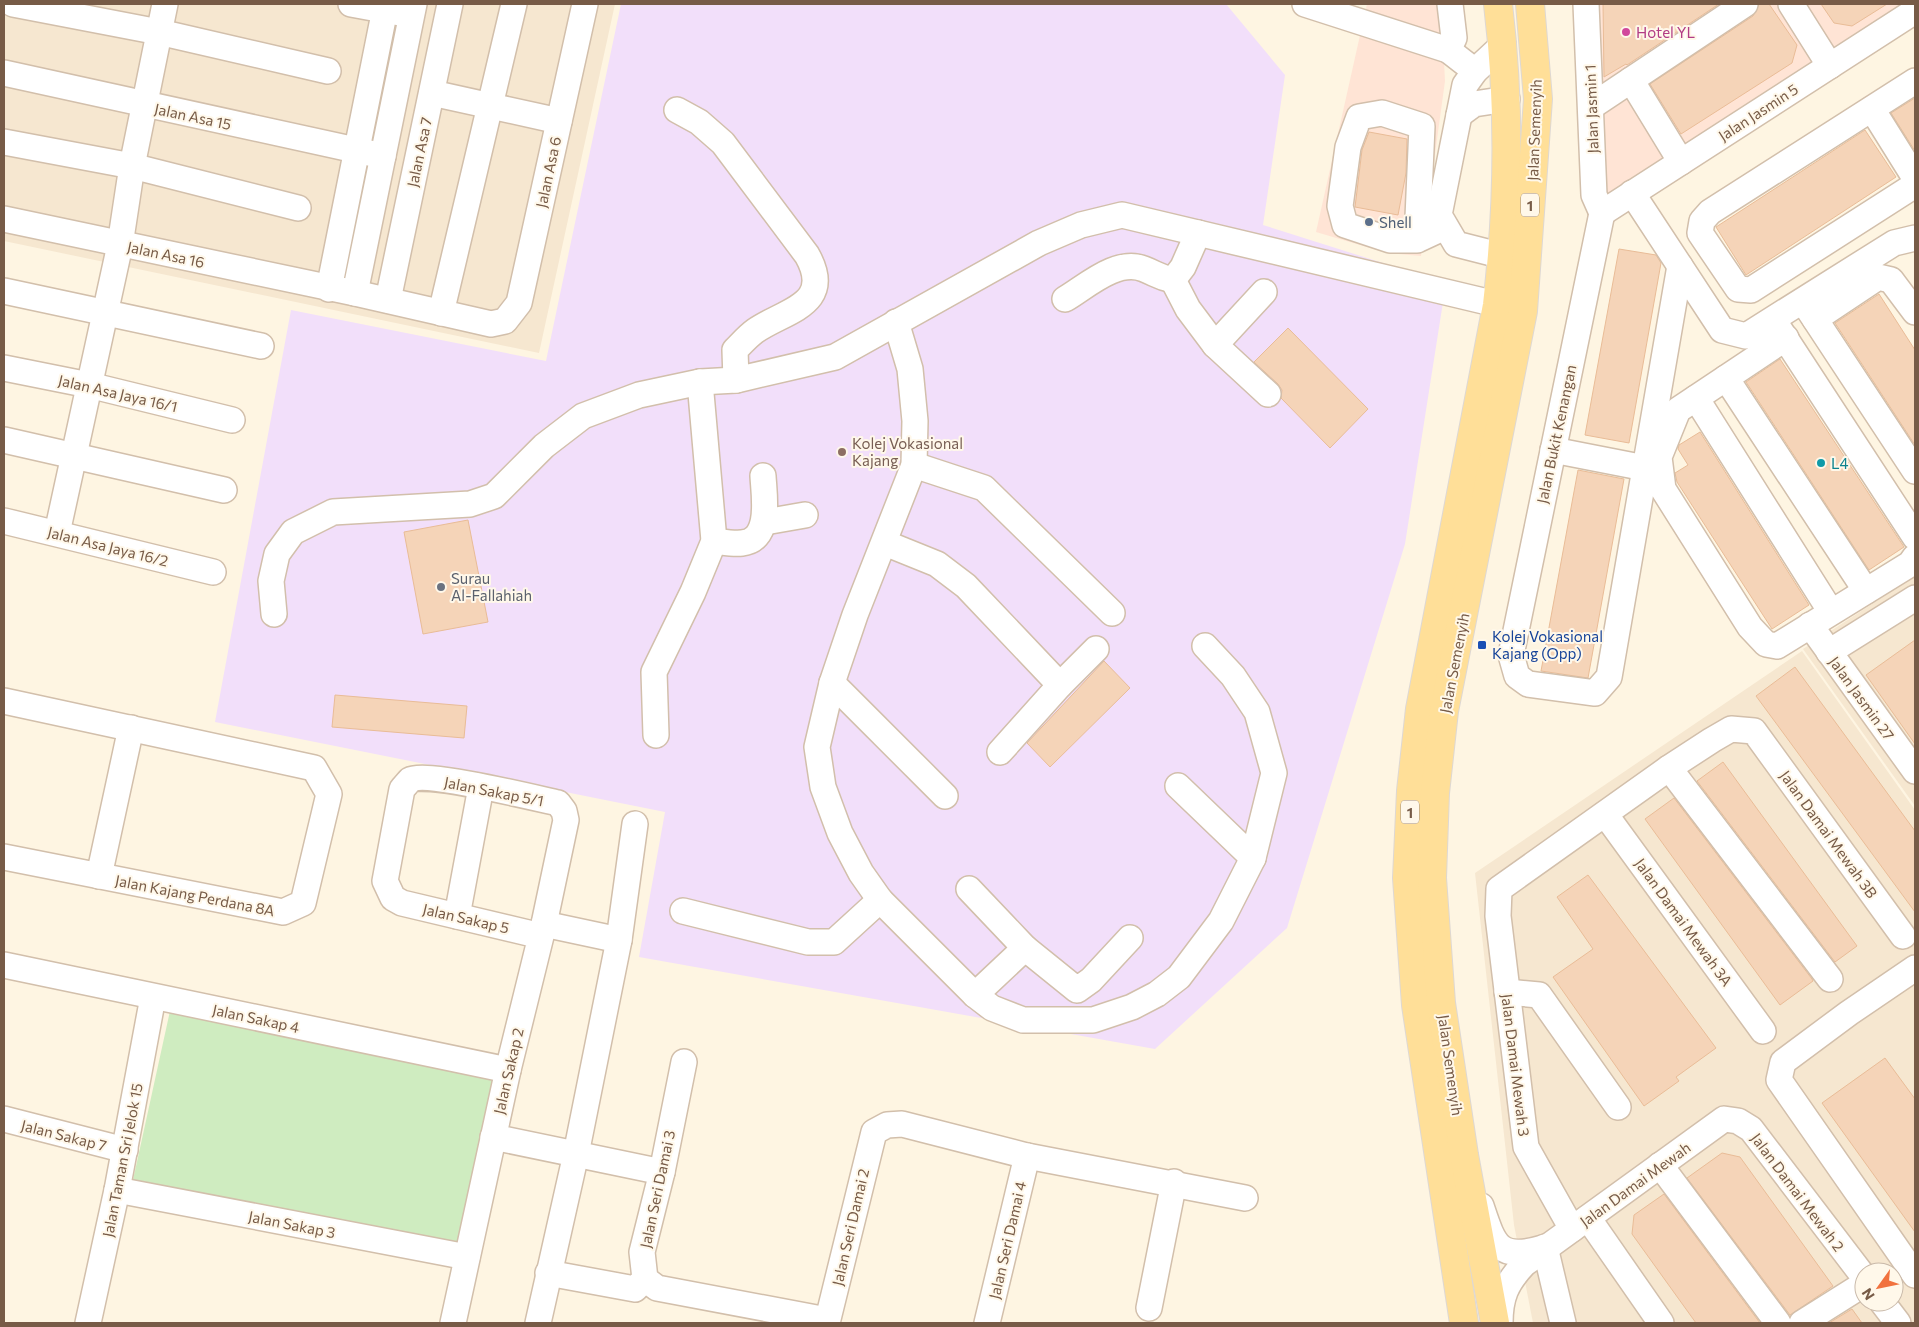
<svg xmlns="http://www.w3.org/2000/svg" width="1919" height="1327" font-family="Commissioner,sans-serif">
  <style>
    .residential { fill: #f6e7d0; fill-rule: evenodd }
    .commercial { fill: #ffe4d5 }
    .education { fill: #f2dffa }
    .green { fill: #cfecc0 }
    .building { fill: #f5d4b8; stroke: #e9bc97 }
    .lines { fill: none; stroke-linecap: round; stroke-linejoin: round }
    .minor-casing { stroke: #d2bfab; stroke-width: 28 }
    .major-casing { stroke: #ded8d3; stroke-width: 30 }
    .minor { stroke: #fff; stroke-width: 25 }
    .major { stroke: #ffdf98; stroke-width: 28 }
    .hotel-dot { fill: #d1479c; stroke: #fff8ea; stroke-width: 2 }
    .service-dot { fill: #5c6f8a; stroke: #fff8ea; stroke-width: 2 }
    .education-dot { fill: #8d6e63; stroke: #fff8ea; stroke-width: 2 }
    .culture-dot { fill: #0f9aa8; stroke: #fff8ea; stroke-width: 2 }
    .worship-dot { fill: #6b7280; stroke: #fff8ea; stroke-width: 2 }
    .transit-dot { fill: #1a4fb4; stroke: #fff8ea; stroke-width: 2 }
    .labels { text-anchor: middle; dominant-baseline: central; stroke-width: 4; stroke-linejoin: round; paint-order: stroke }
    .shield { fill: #fff8ea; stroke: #a08a78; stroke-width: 1 }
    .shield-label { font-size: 14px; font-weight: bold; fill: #775b47 }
    .hotel-label { font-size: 15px; fill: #b23c85; stroke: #fff8ea; text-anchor: start }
    .street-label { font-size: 15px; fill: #775b47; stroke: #fff8ea }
    .service-label { font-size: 15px; fill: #4e5e75; stroke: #fff8ea; text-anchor: start }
    .education-label { font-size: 15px; fill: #785e54; stroke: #fff8ea; text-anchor: start }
    .culture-label { font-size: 15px; fill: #0d838f; stroke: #fff8ea; text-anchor: start }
    .worship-label { font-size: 15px; fill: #5b616d; stroke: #fff8ea; text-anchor: start }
    .transit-label { font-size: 15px; fill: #164399; stroke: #fff8ea; text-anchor: start }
  </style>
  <rect width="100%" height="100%" fill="#fef5e2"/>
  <g class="residential">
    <polygon points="4,4 615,4 539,353 4,241"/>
    <polygon points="1915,576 1915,806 1803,649"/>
    <path d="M1802,651l113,159v513h-382l-19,-98 -39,-352zM1864,1272h30v30h-30z"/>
  </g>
  <g class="commercial">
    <polygon points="1367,4 1441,4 1445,81 1421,256 1387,253 1316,232"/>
    <polygon points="1594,4 1912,4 1610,199 1600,183"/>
  </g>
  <polygon class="education" points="621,4 1226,4 1285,75 1263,225 1446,283 1405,544 1287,928 1155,1049 639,957 665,812 215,722 291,310 546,361"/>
  <polygon class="green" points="170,1011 497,1077 461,1245 133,1180"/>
  <g class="building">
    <polygon points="1603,4 1719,4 1627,65 1626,64 1604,77"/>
    <polygon points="1759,4 1769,4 1797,45 1792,63 1681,134 1650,84 1753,16"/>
    <polygon points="1821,4 1887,4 1852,26 1834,23"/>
    <polygon points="1915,98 1915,151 1891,113"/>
    <polygon points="1865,130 1896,177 1746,275 1716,227"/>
    <polygon points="1369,132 1407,139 1406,173 1398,215 1355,207 1362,150"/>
    <polygon points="1619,249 1656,255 1661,263 1629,443 1585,435"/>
    <polygon points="1879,294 1915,350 1915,445 1835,323"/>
    <polygon points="1288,328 1368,409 1330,448 1281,398 1282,390 1278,384 1254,362"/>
    <polygon points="1780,359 1904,547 1869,570 1746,382"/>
    <polygon points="1700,432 1809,605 1772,629 1677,482 1675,473 1688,465 1678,449 1679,445"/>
    <polygon points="1578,470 1624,479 1588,678 1541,671"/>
    <polygon points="468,520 488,622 423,634 404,532"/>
    <polygon points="1915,640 1915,744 1866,675"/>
    <polygon points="1104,661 1130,688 1050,767 1027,743"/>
    <polygon points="1795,667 1915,831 1915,912 1756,696"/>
    <polygon points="335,695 467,706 464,738 332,727"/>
    <polygon points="1723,762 1857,946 1835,962 1697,781"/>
    <polygon points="1674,798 1812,979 1813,981 1780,1005 1645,819"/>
    <polygon points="1588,875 1716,1048 1676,1077 1679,1081 1644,1106 1553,977 1593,949 1557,897"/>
    <polygon points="1885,1058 1915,1099 1915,1232 1822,1103"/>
    <polygon points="1722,1153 1740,1157 1833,1286 1790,1315 1687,1178"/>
    <polygon points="1664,1194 1760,1323 1696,1323 1632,1234 1634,1215"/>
    <polygon points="1852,1309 1862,1323 1829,1323"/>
  </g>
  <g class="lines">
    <g class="minor-casing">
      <g id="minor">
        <polyline points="13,4 159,32 328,71"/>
        <polyline points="351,4 400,13"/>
        <polyline points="1305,4 1448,50 1475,71"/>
        <polyline points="1586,4 1594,195 1602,213"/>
        <polyline points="1791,4 1830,66"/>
        <polyline points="1448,50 1454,38 1450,4"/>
        <polyline points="4,73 383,156"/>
        <polyline points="1631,80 1681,162"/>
        <polyline points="1915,81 1710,212 1702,221 1700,233 1738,289 1751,290 1915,185"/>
        <polyline points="432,93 559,121"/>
        <polyline points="1592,106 1745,4"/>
        <polyline points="1872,109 1915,178"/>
        <path d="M677,110l22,12 24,21 84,112c28,50 -22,55 -52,76 -7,5 -14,13 -20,19l1,30"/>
        <polyline points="1459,115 1474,104 1507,99"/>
        <polyline points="4,142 132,166 298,208"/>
        <polyline points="1632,193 1722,330 1746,336 1894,243 1915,238"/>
        <polyline points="1602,213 1511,655 1517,676 1528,684 1595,693 1609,677 1680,266"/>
        <polyline points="1602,213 1915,11"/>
        <polyline points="4,219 355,293 491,324 505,321 519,303 585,4"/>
        <polyline points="1417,240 1422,126 1382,113 1359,117 1348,147 1340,206 1345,225 1390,240 1417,240 1445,227"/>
        <polyline points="1503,256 1456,244 1439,215 1465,85 1475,71 1503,45"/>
        <polyline points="1173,280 1188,309 1215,345 1268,394"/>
        <polyline points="329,289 386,4"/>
        <polyline points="4,291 261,346"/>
        <polyline points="355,293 414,4"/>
        <path d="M1065,299c22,-13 52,-41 79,-30 13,5 14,8 29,11l10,-13 15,-34"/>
        <polyline points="388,300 450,4"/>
        <polyline points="1803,301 1915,471"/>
        <polyline points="441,313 514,4"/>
        <polyline points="1815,319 1878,277 1891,280 1915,312"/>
        <polyline points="896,322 910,369 915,421 914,465 855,615 832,683 817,747 823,787 840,833 861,873 880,900 975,995 992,1008 1023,1020 1093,1020 1132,1007 1157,994 1179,977 1221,921 1253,858 1274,773 1257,712 1233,676 1205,646"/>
        <polyline points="1776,324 1915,537"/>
        <polyline points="1786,338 1678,410 1659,457 1663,489 1750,627 1766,644 1777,646 1910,564 1915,557"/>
        <polyline points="1215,345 1264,292"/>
        <polyline points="4,368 89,385 232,420"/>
        <polyline points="1726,378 1866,591"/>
        <polyline points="1696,398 1831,612"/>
        <polyline points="4,440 224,490"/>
        <polyline points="1553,450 1645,468"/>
        <polyline points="914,465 984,488 1112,613"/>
        <polyline points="4,521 213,572"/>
        <polyline points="765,522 805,515"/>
        <polyline points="57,533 120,245 132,166 165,4"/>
        <path d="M714,541c9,1 19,3 28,2 30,-3 22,-47 21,-67"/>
        <polyline points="885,543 937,564 966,586 1060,685"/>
        <polyline points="274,614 271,581 277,554 293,532 333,512 470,504 494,496 544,446 583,416 639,395 700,382 736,380 835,357 1039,243 1081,225 1122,215 1517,309"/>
        <polyline points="1810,625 1915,771"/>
        <polyline points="1829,652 1915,598"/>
        <polyline points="832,683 945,796"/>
        <polyline points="4,701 314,768 329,794 303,903 283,912 4,857"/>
        <polyline points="656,735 654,672 693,592 714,541 700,382"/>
        <polyline points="1000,752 1060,685 1096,649"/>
        <polyline points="1669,768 1830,979"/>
        <polyline points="1178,786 1253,858"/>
        <polyline points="1605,814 1763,1031"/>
        <polyline points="99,876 131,728"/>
        <polyline points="969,889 1025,948"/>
        <polyline points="683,911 808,942 834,942 880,900"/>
        <polyline points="457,916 481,787"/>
        <polyline points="544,924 619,940"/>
        <polyline points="4,965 508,1070"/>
        <polyline points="1915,968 1849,1013 1783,1062 1779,1080 1915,1275"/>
        <polyline points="1507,992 1539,995 1618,1107"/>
        <polyline points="975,995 1025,948 1077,990 1091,980 1130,938"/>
        <polyline points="684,1062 662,1172 642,1252 645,1279 657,1288 827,1320"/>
        <polyline points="4,1119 125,1150"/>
        <polyline points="493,1137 662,1172"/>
        <polyline points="1660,1165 1778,1323"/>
        <polyline points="117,1190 467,1257"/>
        <path d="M1481,1206c13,39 17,55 62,42"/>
        <polyline points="1588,1218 1661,1323"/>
        <polyline points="1572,1229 1526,1147 1498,916 1499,889 1669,768 1712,740 1731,729 1754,731 1903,936"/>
        <polyline points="1545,1247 1563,1323"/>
        <polyline points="548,1273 635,1289 645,1279"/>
        <polyline points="1882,1302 1898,1323"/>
        <polyline points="1149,1308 1174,1182"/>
        <polyline points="88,1323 117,1190 153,997"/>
        <path d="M453,1323l55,-253 36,-146 22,-104 -2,-9 -6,-8c-23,-5 -133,-32 -148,-23 -2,2 -5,6 -8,9l-17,92 8,17 9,5 139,33"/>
        <polyline points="538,1323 576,1154 619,940 635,824"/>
        <polyline points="827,1323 874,1132 887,1125 902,1124 1027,1156 1245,1198"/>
        <polyline points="987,1323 1027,1156"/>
        <path d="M1500,1323c0,-26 6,-40 24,-59l200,-145 14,2 13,8 113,148"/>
        <polyline points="1802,1323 1864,1284"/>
      </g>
    </g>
    <g class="major-casing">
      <g id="major">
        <path d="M1464,1323l-48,-318 -9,-127 4,-87 9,-82 77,-404c12,-101 13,-200 1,-301"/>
        <polyline points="1495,1323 1464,1155 1441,1003 1432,878 1435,793 1444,711 1523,311 1538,99 1530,4"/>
      </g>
    </g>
    <use href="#minor" class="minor"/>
    <use href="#major" class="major"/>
  </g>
  <circle class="hotel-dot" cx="1626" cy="32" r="5"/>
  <circle class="service-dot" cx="1369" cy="222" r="5"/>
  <circle class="education-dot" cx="842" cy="452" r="5"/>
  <circle class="culture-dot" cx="1821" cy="463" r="5"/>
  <circle class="worship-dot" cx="441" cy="587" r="5"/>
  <rect class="transit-dot" x="1477" y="640" width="10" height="10" rx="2.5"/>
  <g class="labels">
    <g class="shield">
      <rect x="1521" y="193.5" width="18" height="23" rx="4"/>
      <rect x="1401" y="800.5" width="18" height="23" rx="4"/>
    </g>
    <g class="shield-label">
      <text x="1530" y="205">1</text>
      <text x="1410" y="812">1</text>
    </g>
    <g class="hotel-label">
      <text x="1636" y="32">Hotel YL</text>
    </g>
    <g class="street-label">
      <text transform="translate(1591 109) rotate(-92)">Jalan Jasmin 1</text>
      <text transform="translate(1758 112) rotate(-33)">Jalan Jasmin 5</text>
      <text transform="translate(193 116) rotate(12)">Jalan Asa 15</text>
      <text transform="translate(1534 130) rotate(-88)">Jalan Semenyih</text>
      <text transform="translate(419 152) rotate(-78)">Jalan Asa 7</text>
      <text transform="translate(548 172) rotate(-78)">Jalan Asa 6</text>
      <text transform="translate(166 254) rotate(12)">Jalan Asa 16</text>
      <text transform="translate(118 393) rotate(13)">Jalan Asa Jaya 16/1</text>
      <text transform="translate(1556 434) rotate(-78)">Jalan Bukit Kenangan</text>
      <text transform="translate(108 546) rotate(14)">Jalan Asa Jaya 16/2</text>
      <text transform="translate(1454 663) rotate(-79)">Jalan Semenyih</text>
      <text transform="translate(1862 698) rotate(54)">Jalan Jasmin 27</text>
      <text transform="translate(494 791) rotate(11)">Jalan Sakap 5/1</text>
      <text transform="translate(1829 834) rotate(54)">Jalan Damai Mewah 3B</text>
      <text transform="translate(195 895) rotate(11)">Jalan Kajang Perdana 8A</text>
      <text transform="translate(466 918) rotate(13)">Jalan Sakap 5</text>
      <text transform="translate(1684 922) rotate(54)">Jalan Damai Mewah 3A</text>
      <text transform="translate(256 1018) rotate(12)">Jalan Sakap 4</text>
      <text transform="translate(1451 1065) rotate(82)">Jalan Semenyih</text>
      <text transform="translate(1516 1065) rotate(83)">Jalan Damai Mewah 3</text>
      <text transform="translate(508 1071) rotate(-77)">Jalan Sakap 2</text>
      <text transform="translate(64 1135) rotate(14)">Jalan Sakap 7</text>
      <text transform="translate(122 1160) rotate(-79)">Jalan Taman Sri Jelok 15</text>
      <text transform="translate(1635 1184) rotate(-36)">Jalan Damai Mewah</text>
      <text transform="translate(657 1189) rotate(-78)">Jalan Seri Damai 3</text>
      <text transform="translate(1798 1192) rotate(53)">Jalan Damai Mewah 2</text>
      <text transform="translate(292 1224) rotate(11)">Jalan Sakap 3</text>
      <text transform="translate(850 1227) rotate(-77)">Jalan Seri Damai 2</text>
      <text transform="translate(1007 1240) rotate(-77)">Jalan Seri Damai 4</text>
    </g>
    <g class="service-label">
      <text x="1379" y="222">Shell</text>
    </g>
    <g class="education-label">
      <text x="852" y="443">Kolej Vokasional<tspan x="852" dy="17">Kajang</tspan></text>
    </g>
    <g class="culture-label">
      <text x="1831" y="463">L4</text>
    </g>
    <g class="worship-label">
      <text x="451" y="578">Surau<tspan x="451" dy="17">Al-Fallahiah</tspan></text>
    </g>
    <g class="transit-label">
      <text x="1492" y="636">Kolej Vokasional<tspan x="1492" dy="17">Kajang (Opp)</tspan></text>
    </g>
  </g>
  <rect width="1919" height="1327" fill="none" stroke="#775b47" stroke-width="10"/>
  <g transform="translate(1879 1287) rotate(237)"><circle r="24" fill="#fff8ea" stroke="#c9b9a9"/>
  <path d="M0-4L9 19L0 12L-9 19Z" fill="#f1723e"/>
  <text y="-8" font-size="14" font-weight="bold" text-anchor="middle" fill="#775b47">N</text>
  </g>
</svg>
